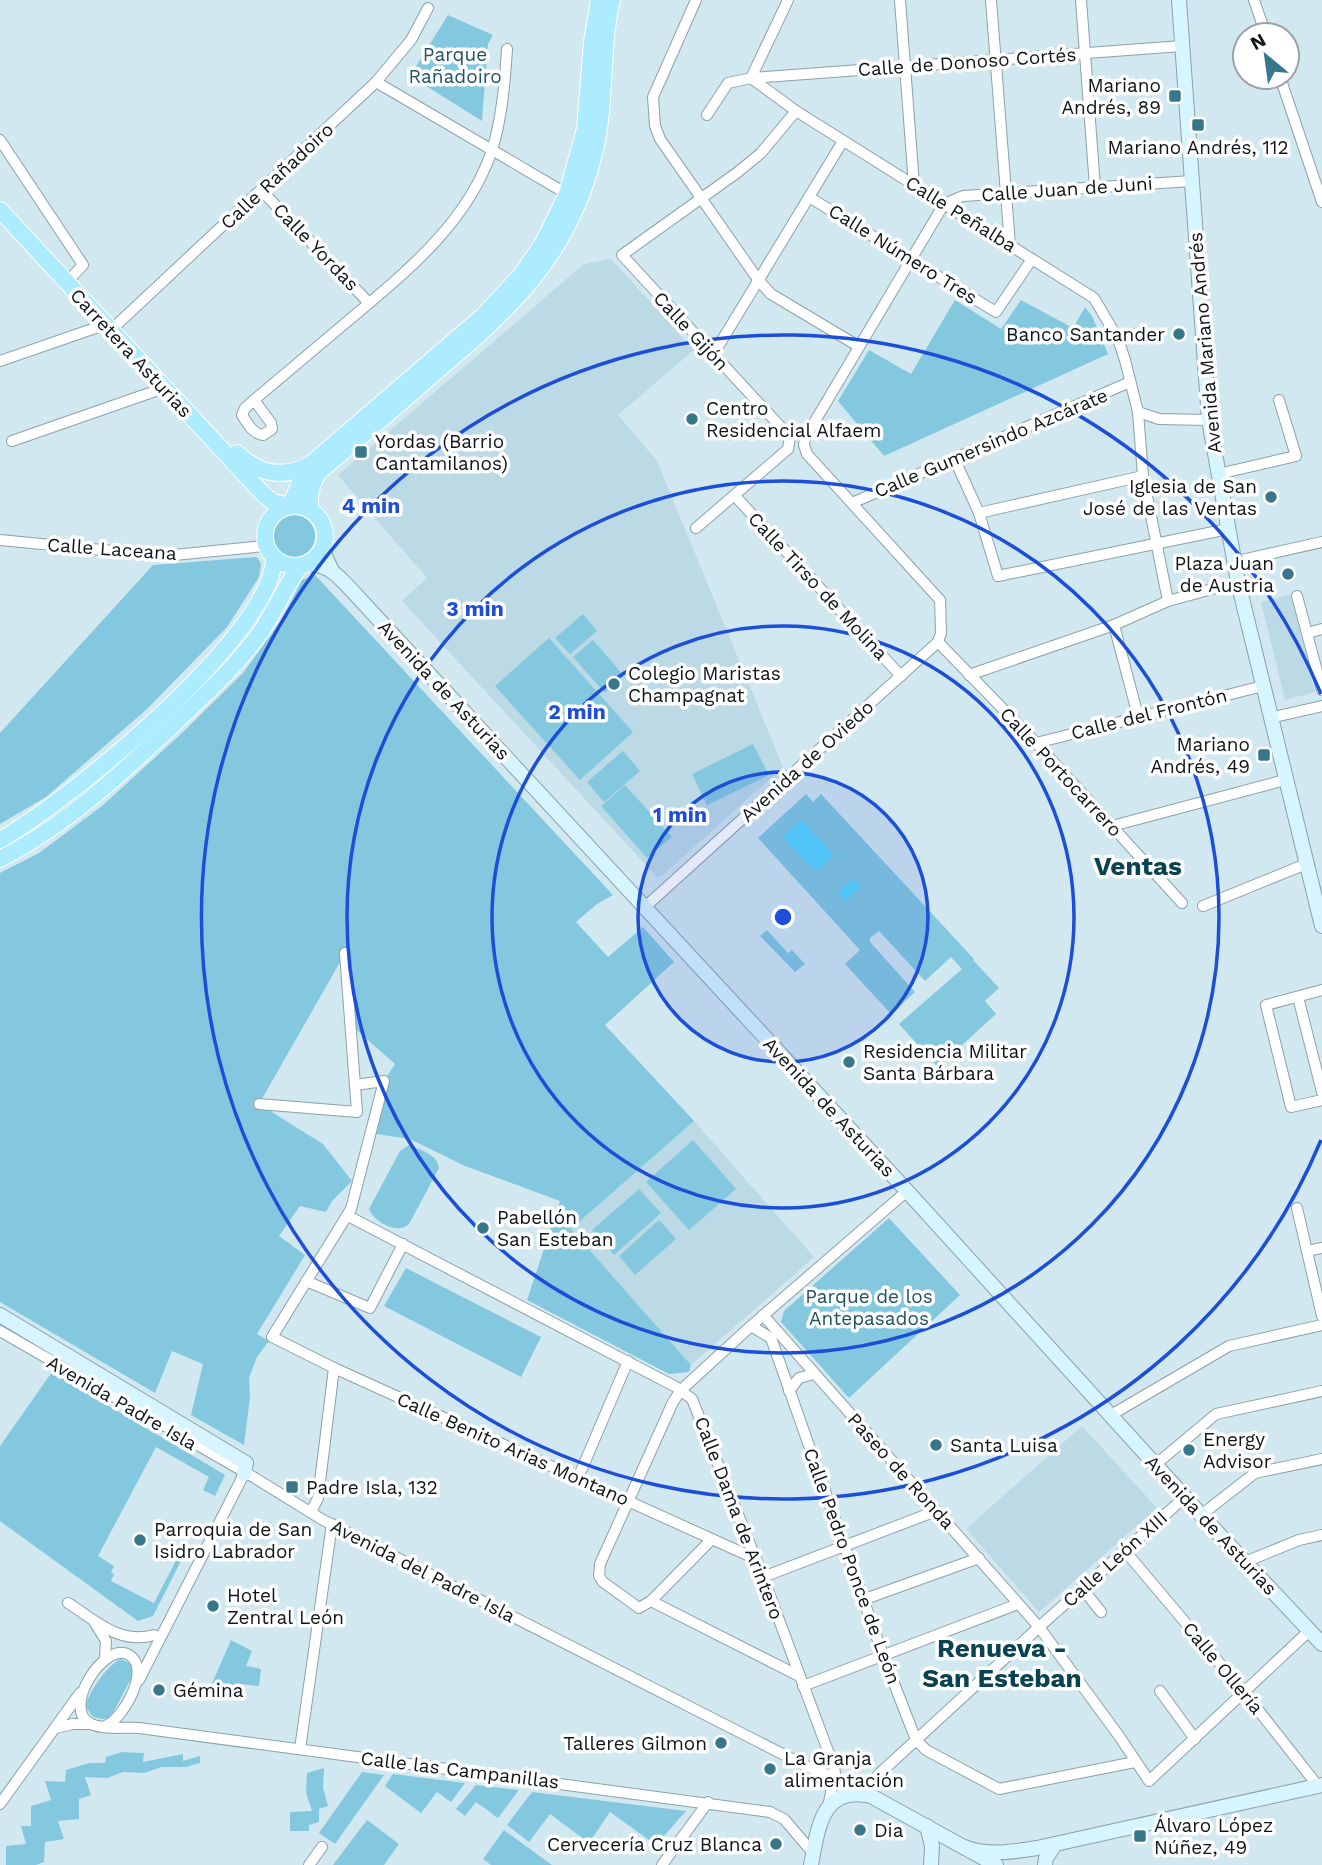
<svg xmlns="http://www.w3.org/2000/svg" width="1322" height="1865" font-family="'Work Sans',sans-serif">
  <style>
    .built { fill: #bbdae5 }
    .green { fill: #83c8df }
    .water { fill: #59d7fd }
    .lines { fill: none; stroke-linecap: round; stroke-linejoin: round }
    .street-casing { stroke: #8ca1a9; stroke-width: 12 }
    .secondary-casing { stroke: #8ca1a9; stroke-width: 16 }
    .primary-casing { stroke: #fff; stroke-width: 18 }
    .street { stroke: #fff; stroke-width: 10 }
    .secondary { stroke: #d6f5fe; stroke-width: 14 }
    .primary { stroke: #adebfe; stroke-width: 16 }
    .ring { fill: none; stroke: #1d4ed8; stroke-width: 3.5 }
    .poi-dot { fill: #37778b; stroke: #fff; stroke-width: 2.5 }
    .labels { text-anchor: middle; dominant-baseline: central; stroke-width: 7; stroke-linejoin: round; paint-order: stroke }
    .park-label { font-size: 19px; fill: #1d5262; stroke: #fff }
    .street-label { font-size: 19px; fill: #0d1518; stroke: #fff }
    .poi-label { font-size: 19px; fill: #0d1518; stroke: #fff; text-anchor: start }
    .district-label { font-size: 26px; font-weight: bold; fill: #094251; stroke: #fff }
    .centre { fill: #1d4ed8; stroke: #fff; stroke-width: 3.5 }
    .ring-label { font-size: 21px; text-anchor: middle; font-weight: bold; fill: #1d4ed8; stroke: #fff; stroke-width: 7; stroke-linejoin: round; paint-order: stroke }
  </style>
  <rect width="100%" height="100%" fill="#d1e8f0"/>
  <g class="built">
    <polygon points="611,259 694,350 618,415 657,461 783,767 662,876 657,877 402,601 427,578 338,475 584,264"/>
    <polygon points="1288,595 1291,596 1315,692 1285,700 1261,602"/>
    <polygon points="694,1121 814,1257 691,1365 571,1229"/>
    <polygon points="1082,1426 1157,1508 1039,1612 966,1529"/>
  </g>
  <g class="green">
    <polygon points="448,15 493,35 488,44 482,121 410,76"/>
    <polygon points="955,300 1001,329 1021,300 1073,328 1085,307 1092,316 1108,354 884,456 838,401 869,350 911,374"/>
    <circle cx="294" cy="536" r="21"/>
    <polygon points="257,557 261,564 259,577 227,627 147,709 46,797 0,824 0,733 153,565"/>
    <polygon points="315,575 613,895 597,904 576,922 608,957 643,927 674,962 605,1025 694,1121 571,1229 691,1365 689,1372 669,1374 527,1300 560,1201 465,1166 410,1139 370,1133 384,1081 395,1064 351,1025 343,957 259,1104 323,1144 352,1181 332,1201 326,1212 300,1206 279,1236 305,1255 257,1334 269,1341 257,1357 249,1378 250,1397 244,1445 191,1415 203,1364 172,1351 155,1393 0,1302 0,873 39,853 102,806 181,734 243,673 281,621 302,580"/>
    <polygon points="267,598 270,600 248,637 209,681 75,802 46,824 0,852 0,847 32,829 73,799"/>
    <polygon points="583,614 597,631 570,654 555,638"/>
    <polygon points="549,638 633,732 580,780 495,686"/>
    <polygon points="593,640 624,676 605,693 573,657"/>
    <polygon points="753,744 769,775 707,805 692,774"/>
    <polygon points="623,751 640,771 604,802 587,782"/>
    <polygon points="625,785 672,837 647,858 601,806"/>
    <polygon points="806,794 813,802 821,794 974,959 973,960 999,988 985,1001 996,1014 938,1067 899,1024 962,969 951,957 925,981 879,931 870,938 870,942 915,992 891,1014 845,964 860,950 758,838"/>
    <polygon points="767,930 788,953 792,950 805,964 795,972 760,936"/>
    <polygon points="693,1140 736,1189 689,1230 646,1182"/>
    <path d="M409,1145c12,5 28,9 30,23l-30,56c-11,11 -35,-2 -40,-15l31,-58z"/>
    <polygon points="639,1189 661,1213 614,1255 592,1230"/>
    <polygon points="889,1218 960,1295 849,1398 781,1322 784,1311"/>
    <polygon points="659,1220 676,1239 635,1275 619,1256"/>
    <polygon points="406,1268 541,1337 521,1377 384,1306"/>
    <polygon points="52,1372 225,1475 215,1496 203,1490 209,1477 156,1447 98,1556 114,1566 111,1572 114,1574 111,1581 154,1603 182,1549 186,1551 153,1616 138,1621 0,1521 0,1446"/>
    <polygon points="231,1640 252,1651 246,1666 261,1669 259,1686 241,1684 237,1693 210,1688"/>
    <path d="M121,1659l10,5 2,11 -19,36 -6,7 -6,1 -9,-2 -7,-10c0,-12 23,-44 35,-48z"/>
    <polygon points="122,1752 144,1753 143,1762 183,1754 183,1761 200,1756 200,1763 186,1767 162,1767 144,1773 123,1772 107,1778 85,1777 91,1795 79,1799 79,1819 58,1821 64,1839 45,1842 44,1862 36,1865 6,1865 6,1846 26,1844 21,1826 31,1826 31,1806 51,1800 45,1781 65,1782 66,1770 89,1763 105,1763 106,1757"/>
    <polygon points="324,1768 323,1788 328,1806 319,1809 319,1822 309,1825 309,1831 290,1831 290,1812 312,1811 306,1793 307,1773"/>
    <polygon points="362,1772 384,1775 335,1844 319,1833"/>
    <polygon points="393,1774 465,1783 451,1802 437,1792 421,1813 385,1786"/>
    <polygon points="476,1785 519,1790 498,1818 476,1802 465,1816 456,1809"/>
    <polygon points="532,1792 686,1811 656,1845 610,1812 589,1843 550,1814 529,1842 507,1825"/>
    <polygon points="367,1820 399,1844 384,1865 333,1865"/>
    <polygon points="504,1830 552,1865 491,1865 483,1859"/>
  </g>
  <g class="water">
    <polygon points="801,820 834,855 816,872 783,837"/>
    <polygon points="853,879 861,887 845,901 838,892"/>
  </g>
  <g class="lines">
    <g class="street-casing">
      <g id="street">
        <polyline points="696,0 653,97 655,126 660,139 759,281 771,294 858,346"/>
        <polyline points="900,0 914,185"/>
        <polyline points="991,0 1010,245"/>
        <polyline points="1081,0 1095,187"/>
        <polyline points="1254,0 1266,35"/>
        <polyline points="1280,77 1322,202"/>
        <polyline points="751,78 796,111 1094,298 1118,339 1125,360 1138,412 1159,419 1209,420"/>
        <polyline points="751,78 788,0"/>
        <polyline points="376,82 567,194"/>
        <polyline points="707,115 728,83 751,78 1182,46"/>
        <polyline points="0,140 83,265 66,283"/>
        <polyline points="262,191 369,303"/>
        <polyline points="809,197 996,312 1032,259"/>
        <polyline points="110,331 376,82 411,40 428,8"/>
        <polyline points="713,355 843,141"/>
        <polyline points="0,361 104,325"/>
        <path d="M254,400l17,23 1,6 -9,6c-10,-1 -16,-12 -21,-20l3,-7 9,-8c32,-27 63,-53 95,-80 56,-47 119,-97 143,-170 10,-32 13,-68 15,-101"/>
        <polyline points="1138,412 1143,476 1168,601"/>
        <polyline points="12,441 164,388"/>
        <polyline points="955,460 979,513 998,576 1228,529"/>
        <polyline points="1218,474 1296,456 1279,400"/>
        <polyline points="735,496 901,676"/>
        <polyline points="852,503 1130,382"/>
        <polyline points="979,513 1143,476"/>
        <polyline points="696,528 788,449 790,437 622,255 738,172 761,153 796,111"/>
        <polyline points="0,540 164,556 265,546"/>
        <polyline points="1233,562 1322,542"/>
        <polyline points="1297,596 1322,690"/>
        <polyline points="1114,625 1138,716"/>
        <polyline points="1307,633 1322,629"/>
        <polyline points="938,642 941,633 940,600 807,454 804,445 805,438 944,204 963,196 1192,181"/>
        <polyline points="938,642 1036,743 1182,903"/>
        <polyline points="969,675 1114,625 1168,601 1238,582"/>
        <polyline points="1270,718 1322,706"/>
        <polyline points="1036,743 1263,686"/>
        <polyline points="1112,826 1285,780"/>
        <polyline points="1203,906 1306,864"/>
        <polyline points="645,907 938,642"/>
        <polyline points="1322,990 1266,1005 1291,1107 1322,1100"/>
        <polyline points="1298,997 1322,1092"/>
        <polyline points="355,1085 384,1081 351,1209 272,1337 334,1368 756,1559"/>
        <polyline points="259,1104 357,1112 345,953"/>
        <polyline points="1297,1208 1322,1316"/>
        <polyline points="348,1216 676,1387 692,1399 763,1577 834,1767 835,1773 828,1807"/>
        <polyline points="1307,1251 1322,1248"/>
        <polyline points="306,1281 370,1308 403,1244"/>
        <polyline points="763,1315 1039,1627 1119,1736 1149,1781 1309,1631"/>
        <polyline points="751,1326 771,1338 883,1655 916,1740 926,1750 999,1789 1135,1762"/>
        <polyline points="0,1331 255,1478 323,1520 806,1766 843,1781 866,1793"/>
        <polyline points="789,1391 799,1378 814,1374"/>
        <polyline points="1111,1415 1229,1346 1322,1325"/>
        <polyline points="1155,1465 1216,1414 1322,1391"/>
        <polyline points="578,1478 628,1361"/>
        <polyline points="311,1512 318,1498 334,1368"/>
        <polyline points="1201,1515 1255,1473 1322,1459"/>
        <polyline points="712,1539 651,1601 639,1608 603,1582 599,1576 600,1564 673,1402 681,1390 751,1326 907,1191"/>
        <polyline points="1125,1551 1244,1692 1318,1786"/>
        <polyline points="1245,1562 1299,1540 1322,1535"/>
        <polyline points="763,1577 936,1511"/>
        <polyline points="1082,1588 1101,1612"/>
        <polyline points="865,1599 979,1558"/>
        <polyline points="651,1601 799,1676"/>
        <path d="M68,1603c28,18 52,42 86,32"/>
        <polyline points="95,1623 106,1641 105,1658"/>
        <polyline points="139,1680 244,1474"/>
        <polyline points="803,1686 1018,1604"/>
        <polyline points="1160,1691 1195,1739"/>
        <path d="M105,1726c18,-6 47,-58 24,-71 -24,-15 -69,54 -38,69 13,6 34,3 48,4l631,84 14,7 29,34"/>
        <polyline points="55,1728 73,1724 91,1724"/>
        <polyline points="300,1749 332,1524"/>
        <polyline points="871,1796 871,1785 879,1774 1039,1627 1185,1497"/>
        <polyline points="0,1804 80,1693"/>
        <polyline points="309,1865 322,1847"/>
        <polyline points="662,1865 708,1802"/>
      </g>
    </g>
    <g class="secondary-casing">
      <g id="secondary">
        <polyline points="1179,0 1209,420 1238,582 1322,926"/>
        <polyline points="324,546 325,556 332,571"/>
        <path d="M309,564c21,0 33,16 47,31l551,596 294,324 121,129"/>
        <polyline points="0,1315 246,1463 244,1474"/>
        <polyline points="927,1826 932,1846 931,1865"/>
        <path d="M964,1847c23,9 49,5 73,1l285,-63"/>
        <path d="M811,1865c7,-35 10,-81 60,-69l125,69"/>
        <polyline points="1045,1865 1046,1858 1054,1846"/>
      </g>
    </g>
    <g class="primary-casing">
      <g id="primary">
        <polyline points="0,210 264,495 273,502 289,506"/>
        <path d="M237,453c22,22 47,26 74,11"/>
        <circle cx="295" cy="536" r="30"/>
        <polyline points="290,506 304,473 313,462 484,315 521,275 543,243 567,194 585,129 592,42 599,0"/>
        <path d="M310,510c-1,-17 1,-26 10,-39 37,-31 74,-62 110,-94 79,-67 138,-118 164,-223 13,-51 6,-104 18,-154"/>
        <path d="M0,840c67,-38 271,-203 274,-281"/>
        <path d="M0,859c67,-34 123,-87 177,-138 29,-27 58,-54 81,-85 16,-22 26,-48 42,-70"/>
      </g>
    </g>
    <use href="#street" class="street"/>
    <use href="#secondary" class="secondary"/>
    <use href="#primary" class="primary"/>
  </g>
  <circle cx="783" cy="917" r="145" fill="#1d4ed8" fill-opacity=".12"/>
  <g class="ring">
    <circle cx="783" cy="917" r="145"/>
    <circle cx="783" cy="917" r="291"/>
    <circle cx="783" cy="917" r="436"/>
    <path d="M1321 1140A582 582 0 1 1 1321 694"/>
  </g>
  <g class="poi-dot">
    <rect x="1168" y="89" width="14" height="14" rx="3.5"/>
    <rect x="1191" y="118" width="14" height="14" rx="3.5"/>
    <circle cx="1179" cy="334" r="7"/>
    <circle cx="692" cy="419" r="7"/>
    <rect x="354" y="445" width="14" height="14" rx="3.5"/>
    <circle cx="1271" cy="497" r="7"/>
    <circle cx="1288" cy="574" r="7"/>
    <circle cx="614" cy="684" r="7"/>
    <rect x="1257" y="748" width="14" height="14" rx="3.5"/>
    <circle cx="849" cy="1062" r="7"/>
    <circle cx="483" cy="1228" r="7"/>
    <circle cx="936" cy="1445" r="7"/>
    <circle cx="1189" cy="1450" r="7"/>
    <rect x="285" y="1480" width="14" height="14" rx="3.5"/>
    <circle cx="140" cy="1540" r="7"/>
    <circle cx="213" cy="1606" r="7"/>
    <circle cx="159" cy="1690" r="7"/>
    <circle cx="721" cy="1743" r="7"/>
    <circle cx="770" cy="1769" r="7"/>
    <circle cx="860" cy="1830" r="7"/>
    <rect x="1133" y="1829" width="14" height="14" rx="3.5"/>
    <circle cx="776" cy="1844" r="7"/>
  </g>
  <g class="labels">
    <g class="park-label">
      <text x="455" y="54">Parque<tspan x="455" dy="22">Rañadoiro</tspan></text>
      <text x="869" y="1296">Parque de los<tspan x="869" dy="22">Antepasados</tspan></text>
    </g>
    <g class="street-label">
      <text transform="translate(967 62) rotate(-4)">Calle de Donoso Cortés</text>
      <text transform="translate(277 176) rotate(-43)">Calle Rañadoiro</text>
      <text transform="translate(1067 189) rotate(-4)">Calle Juan de Juni</text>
      <text transform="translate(961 214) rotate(32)">Calle Peñalba</text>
      <text transform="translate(316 247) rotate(46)">Calle Yordas</text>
      <text transform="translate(903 254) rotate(32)">Calle Número Tres</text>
      <text transform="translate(691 331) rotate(47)">Calle Gijón</text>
      <text transform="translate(1205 343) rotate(-95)">Avenida Mariano Andrés</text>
      <text transform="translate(131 353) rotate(47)">Carretera Asturias</text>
      <text transform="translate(991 443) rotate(-23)">Calle Gumersindo Azcárate</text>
      <text transform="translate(112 549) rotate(4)">Calle Laceana</text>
      <text transform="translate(818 586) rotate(47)">Calle Tirso de Molina</text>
      <text transform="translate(444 690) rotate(47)">Avenida de Asturias</text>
      <text transform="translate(1149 714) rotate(-14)">Calle del Frontón</text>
      <text transform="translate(807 761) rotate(-42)">Avenida de Oviedo</text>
      <text transform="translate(1061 772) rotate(47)">Calle Portocarrero</text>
      <text transform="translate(829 1107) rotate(47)">Avenida de Asturias</text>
      <text transform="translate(122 1403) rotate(30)">Avenida Padre Isla</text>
      <text transform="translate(513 1449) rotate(24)">Calle Benito Arias Montano</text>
      <text transform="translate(901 1471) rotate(48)">Paseo de Ronda</text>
      <text transform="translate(739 1518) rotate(69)">Calle Dama de Arintero</text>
      <text transform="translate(1211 1525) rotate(47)">Avenida de Asturias</text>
      <text transform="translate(1115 1559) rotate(-42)">Calle León XIII</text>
      <text transform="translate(852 1566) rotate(70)">Calle Pedro Ponce de León</text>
      <text transform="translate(423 1571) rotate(27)">Avenida del Padre Isla</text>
      <text transform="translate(1223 1668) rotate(50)">Calle Ollería</text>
      <text transform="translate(460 1770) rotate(7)">Calle las Campanillas</text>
    </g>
    <g class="poi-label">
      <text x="1161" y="85" text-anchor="end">Mariano<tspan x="1161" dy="22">Andrés, 89</tspan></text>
      <text x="1198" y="147" text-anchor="middle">Mariano Andrés, 112</text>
      <text x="1165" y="334" text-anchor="end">Banco Santander</text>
      <text x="706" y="408">Centro<tspan x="706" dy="22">Residencial Alfaem</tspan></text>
      <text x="375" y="441">Yordas (Barrio<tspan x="375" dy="22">Cantamilanos)</tspan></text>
      <text x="1257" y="486" text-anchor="end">Iglesia de San<tspan x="1257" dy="22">José de las Ventas</tspan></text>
      <text x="1274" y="563" text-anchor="end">Plaza Juan<tspan x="1274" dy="22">de Austria</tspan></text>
      <text x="628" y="673">Colegio Maristas<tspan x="628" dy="22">Champagnat</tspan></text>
      <text x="1250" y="744" text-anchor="end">Mariano<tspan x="1250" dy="22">Andrés, 49</tspan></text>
      <text x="863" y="1051">Residencia Militar<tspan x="863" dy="22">Santa Bárbara</tspan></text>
      <text x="497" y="1217">Pabellón<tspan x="497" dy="22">San Esteban</tspan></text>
      <text x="1203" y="1439">Energy<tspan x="1203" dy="22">Advisor</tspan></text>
      <text x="950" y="1445">Santa Luisa</text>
      <text x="306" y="1487">Padre Isla, 132</text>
      <text x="154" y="1529">Parroquia de San<tspan x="154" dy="22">Isidro Labrador</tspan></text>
      <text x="227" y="1595">Hotel<tspan x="227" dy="22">Zentral León</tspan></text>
      <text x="173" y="1690">Gémina</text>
      <text x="707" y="1743" text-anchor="end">Talleres Gilmon</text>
      <text x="784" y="1758">La Granja<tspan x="784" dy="22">alimentación</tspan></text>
      <text x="1154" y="1825">Álvaro López<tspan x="1154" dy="22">Núñez, 49</tspan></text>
      <text x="874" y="1830">Dia</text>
      <text x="762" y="1844" text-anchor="end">Cervecería Cruz Blanca</text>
    </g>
    <g class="district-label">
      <text x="1138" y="866">Ventas</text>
      <text x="1002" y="1648">Renueva -<tspan x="1002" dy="30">San Esteban</tspan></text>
    </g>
  </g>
  <circle cx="783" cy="917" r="10" class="centre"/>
  <g class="ring-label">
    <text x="371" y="513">4 min</text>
    <text x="475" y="616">3 min</text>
    <text x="577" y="719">2 min</text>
    <text x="680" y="822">1 min</text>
  </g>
  <g transform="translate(1266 56) rotate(331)"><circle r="33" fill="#ffffff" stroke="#9ea1a3" stroke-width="2"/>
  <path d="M0-5L12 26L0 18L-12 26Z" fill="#37778b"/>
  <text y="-10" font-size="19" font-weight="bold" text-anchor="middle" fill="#0d1518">N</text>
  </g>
</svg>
